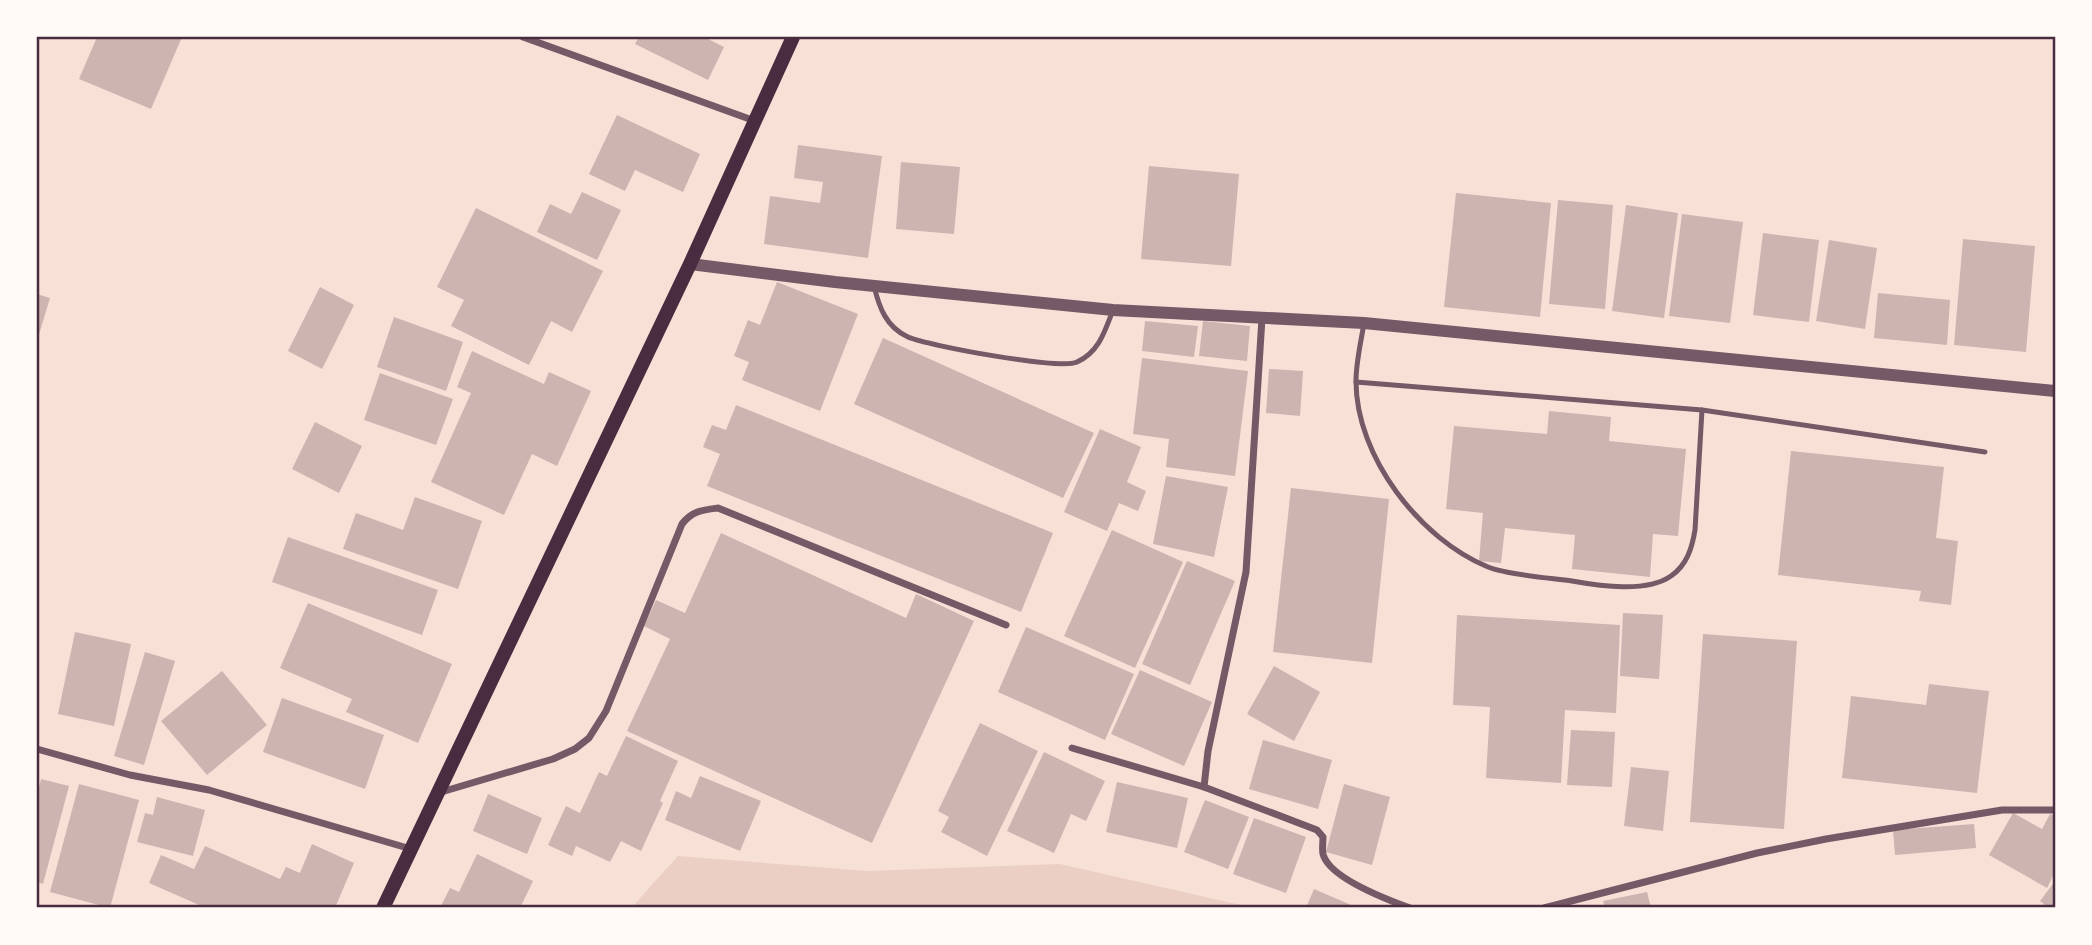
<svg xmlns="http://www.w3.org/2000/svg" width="2092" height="945" font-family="Manrope,sans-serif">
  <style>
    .green { fill: #ebcfc5 }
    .building { fill: #ccb4b1 }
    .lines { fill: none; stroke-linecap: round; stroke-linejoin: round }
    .service { stroke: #755966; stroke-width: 5 }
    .minor { stroke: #755966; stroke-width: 7 }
    .tertiary { stroke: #755966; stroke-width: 12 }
    .secondary { stroke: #4a2c40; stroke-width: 14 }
    .neatline { fill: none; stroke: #4a2c40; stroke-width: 2.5 }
  </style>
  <rect width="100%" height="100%" fill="#f7e1d7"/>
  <polygon class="green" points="678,856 867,871 1060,864 1254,908 631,908"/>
  <g class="building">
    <polygon points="97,37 182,37 151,109 79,79"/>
    <polygon points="639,37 704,37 724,47 708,80 635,44"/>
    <polygon points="617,115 700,154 683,192 635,170 625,191 589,174"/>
    <polygon points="798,145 882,156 868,258 764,244 770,196 820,203 823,182 794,178"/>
    <polygon points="901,162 960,167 954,234 896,229"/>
    <polygon points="1149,166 1239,174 1231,266 1141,259"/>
    <polygon points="582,192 621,210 597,260 537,232 550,204 571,214"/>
    <polygon points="1456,193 1551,203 1540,317 1444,307"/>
    <polygon points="1558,200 1613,205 1605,309 1549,304"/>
    <polygon points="1626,205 1678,213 1664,318 1612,311"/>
    <polygon points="476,208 603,271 572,332 551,321 529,365 451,326 464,300 437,287"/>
    <polygon points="1682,214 1743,222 1730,323 1669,316"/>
    <polygon points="1763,233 1819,240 1809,322 1753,315"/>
    <polygon points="1963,239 2035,246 2026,352 1954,345"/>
    <polygon points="1829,240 1877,248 1865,329 1816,321"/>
    <polygon points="777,282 858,314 820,411 742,380 749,362 734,356 748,320 760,325"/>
    <polygon points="320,287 354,305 322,369 288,351"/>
    <polygon points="1878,293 1950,300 1947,345 1874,338"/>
    <polygon points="37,294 50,298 37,341"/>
    <polygon points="394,317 463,342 446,391 377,367"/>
    <polygon points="1145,321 1198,326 1194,357 1142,351"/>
    <polygon points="1203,321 1250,326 1247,361 1199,356"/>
    <polygon points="883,338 1094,433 1063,498 854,404"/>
    <polygon points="472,351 544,384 549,372 591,391 557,466 532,454 504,515 431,482 471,393 457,387"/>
    <polygon points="1142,358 1248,371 1235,476 1166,467 1169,439 1133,434"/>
    <polygon points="1269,369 1303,371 1300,416 1266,413"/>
    <polygon points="380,373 453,399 436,445 364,420"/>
    <polygon points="736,405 1053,533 1021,612 707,486 720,454 703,447 712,425 726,430"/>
    <polygon points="1549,411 1611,417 1609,441 1686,449 1678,536 1653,534 1650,577 1572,569 1575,535 1505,528 1501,563 1479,561 1483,513 1446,509 1454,426 1547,434"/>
    <polygon points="315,422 362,446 339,493 292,469"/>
    <polygon points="1100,429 1141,447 1127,482 1146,491 1138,511 1119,503 1107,531 1064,512"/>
    <polygon points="1791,451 1944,467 1936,538 1958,541 1951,605 1919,601 1921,591 1778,575"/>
    <polygon points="1166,476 1228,487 1214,557 1153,544"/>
    <polygon points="1291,488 1389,499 1372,663 1273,652"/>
    <polygon points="415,497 482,521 458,589 343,549 356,513 403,530"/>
    <polygon points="1112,530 1183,562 1135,668 1064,636"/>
    <polygon points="721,533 906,618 916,594 974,621 872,843 627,731 670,639 644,626 656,600 685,613"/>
    <polygon points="288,537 438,590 422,635 272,582"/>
    <polygon points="1187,561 1235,581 1190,685 1142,664"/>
    <polygon points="308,603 452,664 418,743 346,712 352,699 280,668"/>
    <polygon points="1623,613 1663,615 1659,679 1620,676"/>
    <polygon points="1457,615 1620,625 1616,713 1565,710 1561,783 1486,778 1490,707 1453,705"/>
    <polygon points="1026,627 1134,674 1105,740 998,692"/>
    <polygon points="75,632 131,644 114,726 58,714"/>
    <polygon points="1703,634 1797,641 1784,829 1690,822"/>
    <polygon points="145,652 175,661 144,765 114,756"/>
    <polygon points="1274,666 1320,692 1294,741 1247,714"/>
    <polygon points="1140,670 1212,702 1184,766 1111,734"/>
    <polygon points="222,671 267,725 207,775 161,721"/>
    <polygon points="1929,684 1989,691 1977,793 1842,778 1851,696 1926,705"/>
    <polygon points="282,698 384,735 365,789 263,752"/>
    <polygon points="980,723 1038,751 987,856 941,832 949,817 938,811"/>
    <polygon points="1571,730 1615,732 1612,787 1567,785"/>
    <polygon points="626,736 678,761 660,801 663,803 641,851 621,841 610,862 576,846 572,856 548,845 566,806 580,813 599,772 607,776"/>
    <polygon points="1263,740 1332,760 1318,809 1249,789"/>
    <polygon points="1044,752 1105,781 1086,821 1071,814 1054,853 1007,831"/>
    <polygon points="1631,767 1669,771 1663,831 1624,826"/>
    <polygon points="700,776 761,801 740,851 665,820 676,791 691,798"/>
    <polygon points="41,779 69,786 43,884 37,882 37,796"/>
    <polygon points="1117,782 1188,798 1177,848 1106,832"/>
    <polygon points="79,784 139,800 110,908 50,892"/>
    <polygon points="1344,784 1390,797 1372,865 1326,852"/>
    <polygon points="488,794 542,818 527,854 473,831"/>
    <polygon points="157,797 205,810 193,856 137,842 145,813 153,815"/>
    <polygon points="1205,800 1249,817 1228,869 1184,852"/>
    <polygon points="2013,813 2042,829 2050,814 2055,816 2055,872 2047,888 1989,855"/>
    <polygon points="1254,818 1306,837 1286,893 1233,874"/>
    <polygon points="1974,824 1976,848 1895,855 1893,830"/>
    <polygon points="312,844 354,863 335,908 206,908 149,883 161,855 194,869 205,846 280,879 286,867 300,873"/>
    <polygon points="477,854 533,881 520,908 440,908 450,888 459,892"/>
    <polygon points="2055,881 2055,908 2049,908 2040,901"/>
    <polygon points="1314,889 1358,908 1306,908"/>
    <polygon points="1647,892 1651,908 1605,908 1603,901"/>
  </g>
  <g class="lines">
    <g class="service">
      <path d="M874,286c5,21 12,41 34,51 21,9 152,33 169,25 22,-10 28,-31 36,-52"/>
      <path d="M1364,323c-3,19 -8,39 -8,58 0,76 64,158 132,186 19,8 62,11 84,14 28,5 75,12 99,-5 16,-11 21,-28 24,-46l7,-120"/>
      <polyline points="1356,382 1702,410 1985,452"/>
    </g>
    <g class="minor">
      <polyline points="523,37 755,121"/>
      <polyline points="1072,748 1204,787 1208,751 1246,572 1262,318"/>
      <polyline points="37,749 130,775 209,790 411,849"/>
      <path d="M1204,787l113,43 6,7c0,5 -1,12 0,17 6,24 65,46 87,54"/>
      <path d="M438,793l115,-34 22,-10 14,-11 17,-27 76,-187c10,-13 20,-14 36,-16l288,117"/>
      <polyline points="1544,908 1757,853 1826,839 2002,810 2055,810"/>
    </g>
    <polyline class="tertiary" points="690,264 835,282 1113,310 1364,323 2055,391"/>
    <polyline class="secondary" points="383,908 690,264 793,37"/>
  </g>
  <rect width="2092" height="945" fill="none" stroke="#fffaf5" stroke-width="77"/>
  <rect x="38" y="38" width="2016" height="868" class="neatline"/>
</svg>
